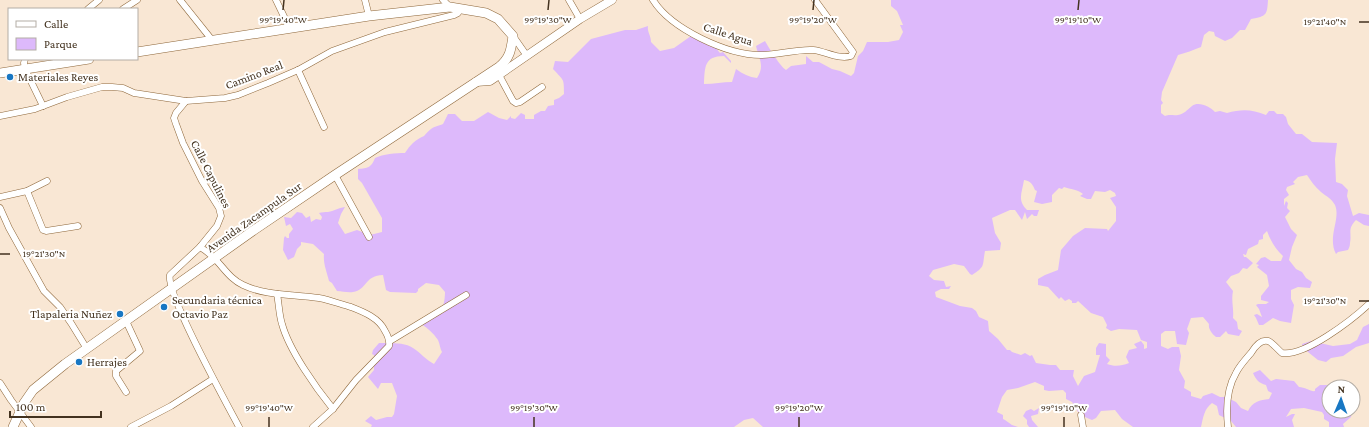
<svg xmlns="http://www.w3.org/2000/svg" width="1369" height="427" font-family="'Crimson Pro',serif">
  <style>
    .green { fill: #ddb9fb; fill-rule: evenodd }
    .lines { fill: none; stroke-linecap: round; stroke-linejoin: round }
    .minor-casing { stroke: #8e673a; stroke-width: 7 }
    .tertiary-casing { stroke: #8e673a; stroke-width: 9 }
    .secondary-casing { stroke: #8e673a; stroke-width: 10 }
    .minor { stroke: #fff; stroke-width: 6 }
    .tertiary { stroke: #fff; stroke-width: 8 }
    .secondary { stroke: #fff; stroke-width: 9 }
    .ticks { fill: none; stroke: #43321f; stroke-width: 1.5 }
    .poi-dot { fill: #1877c3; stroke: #fff; stroke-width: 1.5 }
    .labels { text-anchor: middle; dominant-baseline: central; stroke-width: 4; stroke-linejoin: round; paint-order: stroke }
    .street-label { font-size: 12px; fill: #43321f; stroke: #fff }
    .poi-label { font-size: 12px; fill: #43321f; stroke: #fff; text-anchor: start }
    .ticks-label { font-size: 10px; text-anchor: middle; fill: #43321f; stroke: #fff; stroke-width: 4; stroke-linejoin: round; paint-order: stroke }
  </style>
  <rect width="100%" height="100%" fill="#f9e7d4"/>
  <g class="green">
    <path d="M891,0h377c-1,15 -1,16 -17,19l-6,11h-5l-8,8 -7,3 -10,-5 -1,-4 -5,-1 -5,4 -3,12c-8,3 -15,6 -23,8l-16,37 -1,8 2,3 -2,2v8l4,3c5,-2 8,0 13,-1 6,-1 9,-5 14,-9 7,-5 18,1 23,6l5,-1 7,2c14,-4 25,-4 39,2l3,-4h5l3,3h6l3,3 2,7 8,10h6l10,8 25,1 -2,16 1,23 6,2 6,6 -1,6 6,20 6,-3 10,2v11l-5,-1 -8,-5c-9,9 -4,13 -6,23 0,3 -1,5 -2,7l-10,2 -2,2c-9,-17 5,-35 -1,-49 -3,-6 -9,-9 -14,-13 -6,-5 -10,-11 -14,-17l-9,2 -5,5 2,2 -8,3 -1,3 3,5 -5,4v7l2,-5 2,2 -1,5 3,3 -5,6 6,12 6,6 -5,12 -3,13 7,9 6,3 4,6 6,4 -2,6 -12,-1 -7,3v9l3,6 -3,18 -11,-2 -7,-3 -10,7h-4l-3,-7 -2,-3 3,-1 5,3 -3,-8 -3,-4 2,-1h8l3,-2 -8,-2v-4l8,-10 -2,-11 -10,-8 2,-2 -3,-1 5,-6 4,-1 6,4h10l2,-5c-7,-6 -13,-16 -16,-25l-4,4v4l-4,1 -1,4 -10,5 -2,6 -3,-1 1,3h2l7,6 -6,6 -4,-1 -4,5 -8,3 -5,6 7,9c-2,10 1,18 0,27l4,4 1,7 4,2 -3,5 -11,-2 -2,-3 -6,6h-4c-4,-3 -8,-8 -7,-13l-6,-7 -12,1 -4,11 2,4 -3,12 -9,-1 -2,-13h-10l-4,3v12l7,3 4,-2h7l2,9 -2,14 6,11 -1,7 7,4v4l10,3 2,-3 9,-3 8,4h6l10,5 5,6 7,3c4,-9 12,-11 21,-12l3,-6 -4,-2 -2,-6c-7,-2 -10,-5 -13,-12l7,-3 11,11 5,-2 18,2 5,6c6,0 12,5 16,4v-2l5,-4h7l2,2v24h23l-1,6 -8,7 1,3h-15v-5l-5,-3v-4l-2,-3 -18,-4 -13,1 -5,8 6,-3h3l-3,6 2,7h-58l-5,-6 -12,-6 -2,-9 -5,-3c-8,6 -9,15 -11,24h-68l-11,-8 -7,-9 -14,1 -5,7 -4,2 -12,-5 -8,-13 -6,-3v-6l-3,-3 -14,1 -5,-1v-4l-9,-4 -17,6 -11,2 -5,7 -5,15 6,3v4l2,1 7,5 6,2h-255l-10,-9 -9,2 -10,7h-363l1,-2 -7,-4 6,-5 5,4 11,-3h5l2,-3 3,-18 -5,-13h-11l-3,6 -10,-12 6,-7v-15l-2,-1 1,-4 6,-7c11,0 25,-1 34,5 8,5 13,12 21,16l8,-12c-2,-3 -2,-8 -4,-12 -5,-7 -10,-12 -17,-16v-5c4,0 10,0 13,-1 9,-4 11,-18 11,-26l-6,-7 -13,-2 -8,6v2l-2,2 -26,-1 -4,-2 -3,-15c-18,0 -16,15 -30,17 -5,1 -11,-1 -16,-1l-5,-8 -3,-2c-2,-9 -6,-17 -5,-27l-11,-10 -12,-2v3l-4,4 -3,8 -6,3 -5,-10 1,-12 1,-2 2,2h2v-4l4,-5 -3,-5 -4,2 -2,-9 7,1 6,-6 5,1 4,5 4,-2 1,6 5,-3 5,1 1,-3 -3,-4c3,-1 6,-1 9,-1 6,-1 10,-4 17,-5l-4,7 -3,9 7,11 12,-4 13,5 12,-3v-14l-20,-35 -4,-4v-10c10,-1 13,-1 17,-11 8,-4 21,-5 30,-5 5,-8 10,-13 19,-17 2,-2 4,-5 7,-7 4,-3 7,-3 12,-5l5,-10h7l7,7h12l14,-9 11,6 8,2 4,-4v2l4,1 6,-6 4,2v4h9v-4l7,-4h4l3,-5 6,-1v-5l5,-2 5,-4c0,-16 0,-13 -11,-25l2,-8 13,1 23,-23 34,-9h11l12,-4c-1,6 3,9 3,16l9,9 14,-3 17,-12 19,5 10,12 3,-1 8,9v2l-7,-7c-20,0 -19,11 -20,28 10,0 19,-2 28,-2l4,-13c7,5 13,8 21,9 8,-12 2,-19 -1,-32l9,-5c4,7 15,25 21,29l5,-4 15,-2v-8l7,6h6l13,7 8,2 11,5 3,-3 4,-17 5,-5 4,-9h21l11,-2 4,-8 -3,-7h3l-6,-14 -6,-5zM1024,180c7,1 9,5 11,10l2,1 -3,11 8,2 10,-2v-7l7,-7 3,1 2,-2c6,2 15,3 19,7l-3,2 7,3h4l4,-8 10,1 5,-2 5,3 1,3 -6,2 6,9v14l-8,10 -1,-2 -22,-1 -12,8 -12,14 -3,20 -13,5 -7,4v6l10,2 11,12 2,-2 4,4 4,-2 3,2v2h4l2,-2 13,12 12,4 4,8 -1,3 5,3 8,-2 18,1 4,10 6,2v6l-3,1v-4l-3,-4 -7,3 3,4 -8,2 -3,7 3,6c-8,3 -14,4 -22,1l3,-4 -4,-4v-12l-7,-1 -3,5v7h4l-5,17 -11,4 -6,10 -5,-10 1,-6h-14l-4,-5h-6l-14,-2 -4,-8 -2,1 -5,-3 -4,2 -9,-3 -2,-2h-3l-9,-11 -9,-8 -1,-10 -9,-4 -3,-6 -4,-3 -12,-2 -24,-9 -1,-5 6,-3h8l2,-3 -5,1 -2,-6 -10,-1 -5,-4 4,-6 21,-6 10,2 6,8 2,1c14,-9 10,-9 13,-24l15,-1 1,-7 -6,-10 -3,-15 18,-8h5l7,10 3,-8 2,7 5,-5 2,2h3l2,-6h-12c-10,-10 -5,-17 -3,-30z"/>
    <polygon points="1369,324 1369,343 1356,347 1343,356 1331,358 1326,362 1318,360 1303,348 1302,344 1311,341 1333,346 1350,344 1357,340 1363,327"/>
    <polygon points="1039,408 1038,414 1031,416 1032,420 1038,427 1029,427 1027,424 1027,420 1023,416 1026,411 1031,409 1034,411"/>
  </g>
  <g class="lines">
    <g class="minor-casing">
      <g id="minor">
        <polyline points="180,0 212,40"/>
        <polyline points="276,0 289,27"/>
        <polyline points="365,0 369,16"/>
        <polyline points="443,0 450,7"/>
        <polyline points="569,0 580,19"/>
        <path d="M653,0c18,29 74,55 108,55 17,0 35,-6 52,-5 12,1 26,10 38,6l2,-4 -38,-52"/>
        <polyline points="88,9 99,0"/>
        <polyline points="123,9 137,0"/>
        <polyline points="513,36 527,56"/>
        <polyline points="25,59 24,63 25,69 43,106"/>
        <polyline points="298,70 324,127"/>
        <polyline points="499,75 513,101 516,103 520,102 542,87"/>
        <path d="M186,101l-10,12 -2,5 2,6 7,19 19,38 17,27 2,8 -4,10 -17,21 -30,28c-5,17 58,131 69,152"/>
        <polyline points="0,116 35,109 67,97 102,87 112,87 123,88 134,93 186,101 225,98 238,95 268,83 298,70 332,51 385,32 454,15 458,13 460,8"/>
        <polyline points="335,175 369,237"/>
        <polyline points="27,191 43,230 46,231 78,226"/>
        <polyline points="0,197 27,191 47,181"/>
        <polyline points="0,208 9,228 44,291 60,307 71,323 87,349"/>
        <path d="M200,247c5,3 10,7 14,11 10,10 16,21 29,27 23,11 51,9 76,13 11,2 21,6 32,9 13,5 28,11 34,24 3,5 5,9 4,15l-33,34 -23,29 -20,18"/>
        <path d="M277,294c2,10 2,21 5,30 7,26 34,64 51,85"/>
        <polyline points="390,341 466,295"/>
        <polyline points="0,383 11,400 31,427"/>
        <polyline points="126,392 116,376 116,371 140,351 126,321"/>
        <polyline points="1081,415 1083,427"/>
        <polyline points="131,427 171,406 213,379"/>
        <path d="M1228,427c-2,-18 -1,-39 8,-54 4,-8 10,-14 15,-20 3,-5 9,-14 17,-12 4,1 10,9 14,12 22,4 70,-33 87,-49"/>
      </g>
    </g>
    <g class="tertiary-casing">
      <polyline id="tertiary" points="476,82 490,81 493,79 580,19 612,0"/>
    </g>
    <g class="secondary-casing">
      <g id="secondary">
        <polyline points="0,73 89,59"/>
        <path d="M13,427l11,-24 9,-13 32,-26 189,-134 81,-55 164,-108c11,-9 12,-17 14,-31l-15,-17 -12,-6 -36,-6 -81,9 -232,36"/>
      </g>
    </g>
    <use href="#minor" class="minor"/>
    <use href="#tertiary" class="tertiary"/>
    <use href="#secondary" class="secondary"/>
  </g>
  <path class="ticks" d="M283,10l1,-10M548,10l1,-10M813,10l1,-10M1078,10l1,-10M1359,22h10M0,254h10M1359,301h10M269,427v-10M534,427v-10M799,427v-10M1064,427v-10"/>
  <g class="poi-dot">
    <circle cx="10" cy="77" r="4"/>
    <circle cx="164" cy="307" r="4"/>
    <circle cx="120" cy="314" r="4"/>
    <circle cx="79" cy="362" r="4"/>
  </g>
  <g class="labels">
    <g class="street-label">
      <text transform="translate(728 34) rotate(18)">Calle Agua</text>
      <text transform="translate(254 75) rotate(-21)">Camino Real</text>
      <text transform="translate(211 174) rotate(63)">Calle Capulines</text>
      <text transform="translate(254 217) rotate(-35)">Avenida Zacampula Sur</text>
    </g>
    <g class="poi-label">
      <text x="18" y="77">Materiales Reyes</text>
      <text x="172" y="300">Secundaria técnica<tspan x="172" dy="14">Octavio Paz</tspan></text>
      <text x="112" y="314" text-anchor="end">Tlapaleria Nuñez</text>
      <text x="87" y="362">Herrajes</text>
    </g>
  </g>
  <g class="ticks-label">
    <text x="283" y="23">99°19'40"W</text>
    <text x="548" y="23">99°19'30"W</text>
    <text x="813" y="23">99°19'20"W</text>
    <text x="1078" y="23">99°19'10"W</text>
    <text x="1325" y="25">19°21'40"N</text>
    <text x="44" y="257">19°21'30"N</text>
    <text x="1325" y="304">19°21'30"N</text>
    <text x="269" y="411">99°19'40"W</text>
    <text x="534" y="411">99°19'30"W</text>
    <text x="799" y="411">99°19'20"W</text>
    <text x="1064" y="411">99°19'10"W</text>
  </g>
  <rect x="8" y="8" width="130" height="52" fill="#ffffff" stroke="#b4ada5"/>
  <rect x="16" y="21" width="20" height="6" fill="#ffffff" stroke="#b4ada5"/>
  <text x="44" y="28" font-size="12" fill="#43321f">Calle</text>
  <rect x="16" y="38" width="20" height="12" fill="#ddb9fb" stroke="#b4ada5"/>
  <text x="44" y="48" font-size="12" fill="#43321f">Parque</text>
  <g transform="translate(1341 399) rotate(2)"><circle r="19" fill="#ffffff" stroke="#b4ada5"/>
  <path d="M0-3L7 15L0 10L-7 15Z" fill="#1877c3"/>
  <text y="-6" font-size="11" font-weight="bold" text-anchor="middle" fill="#43321f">N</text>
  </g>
  <path d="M10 411v6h91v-6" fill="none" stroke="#43321f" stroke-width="2"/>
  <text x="16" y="411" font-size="12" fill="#43321f" stroke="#ffffff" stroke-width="3" paint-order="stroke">100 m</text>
</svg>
